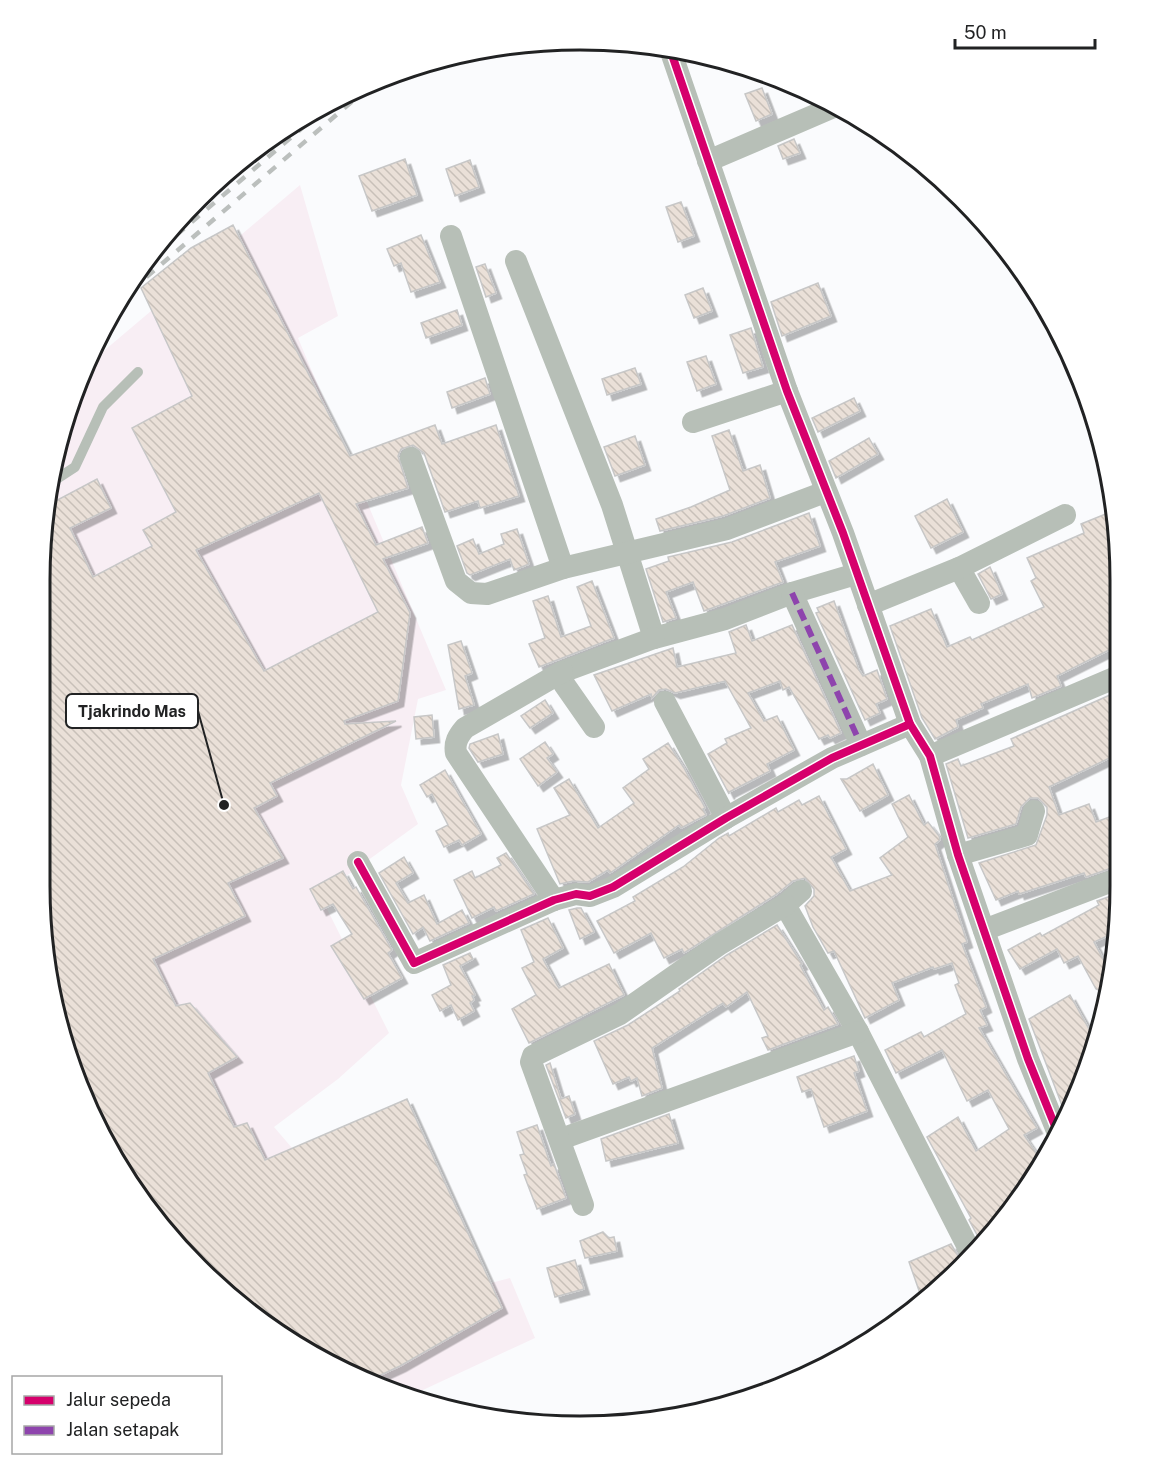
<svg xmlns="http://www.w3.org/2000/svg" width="1159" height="1466" font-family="'Public Sans',sans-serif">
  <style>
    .industrial { fill: #f8eef4 }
    .building { fill: url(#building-back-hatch); stroke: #c7c7c7; stroke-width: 1.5; fill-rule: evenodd; filter: url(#shadow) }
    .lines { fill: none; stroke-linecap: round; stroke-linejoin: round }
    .lane { stroke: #b7bfb7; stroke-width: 10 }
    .street { stroke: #b7bfb7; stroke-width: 22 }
    .rail { stroke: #bbbfbd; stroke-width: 4.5; stroke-dasharray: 10 10; stroke-linecap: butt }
    .quiet { stroke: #8e44ad; stroke-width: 6; stroke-dasharray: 12 6; stroke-linecap: butt }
    .cycleway-casing { stroke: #fff; stroke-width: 11 }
    .cycleway { stroke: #d6006c; stroke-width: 8 }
    .rim { fill: none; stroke: #212223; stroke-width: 3 }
    .leader { fill: none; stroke: #212223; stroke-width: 2 }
    .callout-dot { fill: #212223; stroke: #fff; stroke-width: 2 }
    .callout { fill: #fff; stroke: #212223; stroke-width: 2 }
    .callout-label { font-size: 16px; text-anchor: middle; font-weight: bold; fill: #212223 }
  </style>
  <defs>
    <pattern id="building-back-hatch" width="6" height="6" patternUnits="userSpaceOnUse" patternTransform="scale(1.5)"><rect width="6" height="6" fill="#eae0d8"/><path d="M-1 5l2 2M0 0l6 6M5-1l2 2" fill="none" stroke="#c8c0b9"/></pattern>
    <filter id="shadow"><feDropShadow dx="5.5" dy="5.5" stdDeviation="0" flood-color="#0004"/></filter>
  </defs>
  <rect width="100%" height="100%" fill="#fafbfd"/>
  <polygon class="industrial" points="300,185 338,316 298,338 446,690 418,699 401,785 418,824 320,895 389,1033 338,1079 274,1127 311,1170 364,1316 510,1278 535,1338 410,1396 309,1354 197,1268 111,1156 57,1026 39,886 40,545 68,405 86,366"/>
  <g class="building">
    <polygon points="762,88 772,114 756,121 745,94"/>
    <polygon points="794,139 800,153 783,159 778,146"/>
    <polygon points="405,159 417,195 372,211 359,176"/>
    <polygon points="470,160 479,187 455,196 446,169"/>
    <polygon points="681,202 694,236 678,242 666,207"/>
    <path d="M233,225l117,231 85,-31 7,19 54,-19 23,71 -39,12 -2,-7 -33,11 -21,-59 -11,-8 -12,4 -3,7 10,32 -52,16 20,41 46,-18 6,16 -45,16 27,54 -12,88 -54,20 1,3 51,-3 -126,62 7,13 -23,12 29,50 -55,25 17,33 -92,43 23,47 14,-3 47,54 -29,16 26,54 13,-4 18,37 142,-61 95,209 -102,58 -30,14 -61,-26 -112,-86 -86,-112 -54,-130 -18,-140 1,-342 8,-39 49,-26 14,29 -41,20 23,49 59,-31 -9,-16 33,-18 -44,-84 60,-32 -51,-108 50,-40zM319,493l59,119 -114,59 -68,-121z"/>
    <polygon points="421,235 440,282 411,292 401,263 394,266 387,249"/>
    <polygon points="485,264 496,293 486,297 476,267"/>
    <polygon points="818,283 831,316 782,336 771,302"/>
    <polygon points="703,288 712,311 694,318 685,295"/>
    <polygon points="457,310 462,325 426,338 421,323"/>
    <polygon points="751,328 763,367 743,373 730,335"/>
    <polygon points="706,356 716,384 697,391 687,362"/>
    <polygon points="635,368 641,384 607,395 602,379"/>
    <polygon points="485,378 490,394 452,408 447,392"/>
    <polygon points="854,398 860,411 818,432 812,418"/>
    <polygon points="729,430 743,471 760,465 770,498 723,516 660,531 656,519 691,507 730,490 712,436"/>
    <polygon points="635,436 645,465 615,476 604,447"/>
    <polygon points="869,438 878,454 836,478 829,461"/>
    <polygon points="947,499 963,532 931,548 915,516"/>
    <polygon points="809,513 820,546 775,562 783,582 704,611 693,582 666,592 676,618 663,622 646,569 669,561 668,557 732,542"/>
    <polygon points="1108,513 1119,544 1119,645 1057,676 1061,686 1032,698 1028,684 981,704 983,708 956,720 958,727 935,739 922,718 890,626 931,609 947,647 970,637 972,640 1044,607 1031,581 1036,578 1027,558 1084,533 1081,524"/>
    <polygon points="517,529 529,564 514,570 510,559 470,575 467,573 457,546 473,539 479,554 504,544 501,534"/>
    <polygon points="990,567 1002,594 991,599 978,574"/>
    <polygon points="592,581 614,638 539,667 529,644 545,638 533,601 548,596 561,637 591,626 577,587"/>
    <polygon points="834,601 859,670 863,676 877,670 887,699 876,704 880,713 865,720 816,613 819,612 817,608"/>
    <polygon points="746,625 752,641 792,625 841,733 830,738 828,735 819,739 789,687 783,690 780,681 748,693 764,721 777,716 794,750 767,764 770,771 729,792 729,794 708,754 727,743 725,739 751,728 725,681 675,693 666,689 659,690 652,698 651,694 612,711 594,675 673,648 677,667 736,653 729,632"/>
    <polygon points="461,641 472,673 465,676 474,705 459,709 448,645"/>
    <polygon points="1119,691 1120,753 1049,787 1059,815 1089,804 1096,822 1120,813 1120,865 1086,877 1084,873 1019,894 1018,891 996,900 979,863 1036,845 1047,815 1047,807 1038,798 1030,798 1021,807 1016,824 968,838 946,764 958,759 961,766 1014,746 1011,739"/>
    <polygon points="545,700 553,713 530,728 521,716"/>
    <polygon points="432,715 434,737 416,739 414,717"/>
    <polygon points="498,734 503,754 478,762 469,748 470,744"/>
    <polygon points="545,742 553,754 547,758 557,772 538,786 520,759"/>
    <polygon points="668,743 684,768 705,808 703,809 706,815 681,828 679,825 610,873 608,870 588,882 573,881 560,884 537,829 570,815 554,788 569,779 598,828 634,803 623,788 649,769 643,759"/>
    <polygon points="873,764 888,795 860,811 841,779 847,779"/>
    <polygon points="445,770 481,834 462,845 459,840 444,847 436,831 448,825 432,794 427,797 420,785"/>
    <polygon points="909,795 924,825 928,822 939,836 940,840 935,844 967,942 962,944 986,1007 980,1010 987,1025 979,1028 1037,1128 1024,1135 1041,1160 1009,1215 982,1244 969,1220 971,1218 927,1137 958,1117 976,1151 1009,1129 988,1090 967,1101 942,1050 896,1073 885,1050 921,1032 924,1037 966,1014 955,985 959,983 952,963 934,969 933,967 892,983 899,1000 865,1018 834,951 828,953 813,927 805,906 814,896 814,889 805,878 793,881 777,894 684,953 682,949 664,958 651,933 614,953 597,921 635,901 633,897 683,867 719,838 728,833 729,836 776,808 778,812 799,800 802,805 819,796 846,849 831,857 850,891 892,875 880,858 908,837 892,804"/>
    <polygon points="506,853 534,894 496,911 494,907 472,918 454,880 472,871 475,878 501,865 497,858"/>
    <polygon points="404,857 413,873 396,883 408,903 424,895 437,924 462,910 469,923 430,941 423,927 413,934 379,873"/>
    <polygon points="343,871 353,889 356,887 392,950 388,953 402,978 364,999 331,946 352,934 333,904 321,910 310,889"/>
    <polygon points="1119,893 1116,932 1094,942 1111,974 1109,995 1096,989 1078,956 1064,963 1057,949 1020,969 1008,950 1040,933 1042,936 1099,905 1097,901"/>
    <polygon points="577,908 581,908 594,932 580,939 569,910"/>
    <polygon points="548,918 563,948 543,959 557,985 559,988 609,964 624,995 529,1043 512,1009 536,995 522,968 534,962 521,930"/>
    <polygon points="777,925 802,964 800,965 824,1010 828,1007 838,1024 768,1050 762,1038 768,1036 747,992 726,1007 723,1003 652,1048 662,1088 642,1096 637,1078 631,1081 629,1077 613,1084 594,1041 628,1025 680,991 679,989 727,955"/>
    <polygon points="470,953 473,959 460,966 475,995 472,996 474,1000 470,1003 474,1011 458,1020 451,1005 440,1011 432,995 451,985 443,965"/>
    <polygon points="1070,995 1089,1029 1100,1023 1079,1093 1066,1116 1029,1019"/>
    <polygon points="854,1056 859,1071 854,1073 867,1111 824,1127 811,1089 802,1092 797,1077"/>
    <polygon points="550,1063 561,1099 569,1096 575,1114 566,1118 546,1065"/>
    <polygon points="669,1114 678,1143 606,1161 601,1139"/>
    <polygon points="537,1125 551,1166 554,1164 566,1198 537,1209 524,1175 527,1174 520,1155 524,1154 517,1132"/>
    <polygon points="603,1232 609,1238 614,1237 617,1251 585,1258 580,1241"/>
    <polygon points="951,1244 963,1264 936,1293 923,1302 909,1262"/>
    <polygon points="575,1260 584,1289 555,1297 547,1268"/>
  </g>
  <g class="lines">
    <polyline class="lane" points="52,482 75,467 103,407 138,372"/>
    <g class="street">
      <polyline points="670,49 787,391 843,533 910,724 930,756 958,855 1028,1059 1057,1131"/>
      <polyline points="708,161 836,106"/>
      <polyline points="451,236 563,568"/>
      <polyline points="516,261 612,505 654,638 725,619 792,593 856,574"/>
      <polyline points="693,422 787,391"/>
      <polyline points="411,458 456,581 471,593 487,594 563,568 727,529 825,492"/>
      <polyline points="959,568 979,603"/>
      <polyline points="792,593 861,745"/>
      <polyline points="868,605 959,568 1065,515"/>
      <polyline points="665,702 726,818"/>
      <polyline points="594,727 564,684 562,672 654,638"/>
      <polyline points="930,756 1119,676"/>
      <polyline points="958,855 1027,835 1034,811"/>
      <polyline points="358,862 414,963 554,900 576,894 590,896 613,887 726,818 832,758 910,724"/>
      <polyline points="801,891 785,905 858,1032 972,1255"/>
      <path d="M554,900l-98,-147c-2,-10 2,-17 9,-25l97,-56"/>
      <polyline points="984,930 1120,878"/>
      <polyline points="561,1139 858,1032"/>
      <polyline points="583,1205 531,1062 533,1056 620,1014 720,944 785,905"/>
    </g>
    <g class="rail">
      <polyline points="146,261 335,100"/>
      <polyline points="116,303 376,81"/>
    </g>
    <polyline class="quiet" points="792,593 861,745"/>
    <g class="cycleway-casing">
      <g id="cycleway">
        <polyline points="670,49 787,391 843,533 910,724 930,756 958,855 1028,1059 1057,1131"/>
        <polyline points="358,862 414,963 554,900 576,894 590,896 613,887 726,818 832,758 910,724"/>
      </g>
    </g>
    <use href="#cycleway" class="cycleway"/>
  </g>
  <path d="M0 0H1159V1466H0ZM580 50H580A530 530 0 0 1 1110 580V886A530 530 0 0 1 580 1416H580A530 530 0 0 1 50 886V580A530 530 0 0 1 580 50Z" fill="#fff" fill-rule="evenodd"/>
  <path class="rim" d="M580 50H580A530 530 0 0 1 1110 580V886A530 530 0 0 1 580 1416H580A530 530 0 0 1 50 886V580A530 530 0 0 1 580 50Z"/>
  <path class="leader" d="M224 805L198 711"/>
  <circle class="callout-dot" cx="224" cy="805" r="6"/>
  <rect class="callout" x="66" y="694" width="132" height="34" rx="6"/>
  <g class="callout-label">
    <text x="132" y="717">Tjakrindo Mas</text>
  </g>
  <rect x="12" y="1376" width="210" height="78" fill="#ffffff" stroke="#a6a7a7" stroke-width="1.5"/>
  <rect x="24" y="1396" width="30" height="9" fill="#d6006c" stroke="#a6a7a7" stroke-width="1.5"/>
  <text x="66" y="1406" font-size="18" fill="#212223">Jalur sepeda</text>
  <rect x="24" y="1426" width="30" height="9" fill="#8e44ad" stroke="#a6a7a7" stroke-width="1.5"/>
  <text x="66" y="1436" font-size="18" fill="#212223">Jalan setapak</text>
  <path d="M955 39v9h140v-9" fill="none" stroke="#212223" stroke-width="3"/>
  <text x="964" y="39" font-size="18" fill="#212223" stroke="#ffffff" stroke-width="4.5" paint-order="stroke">50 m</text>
</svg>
